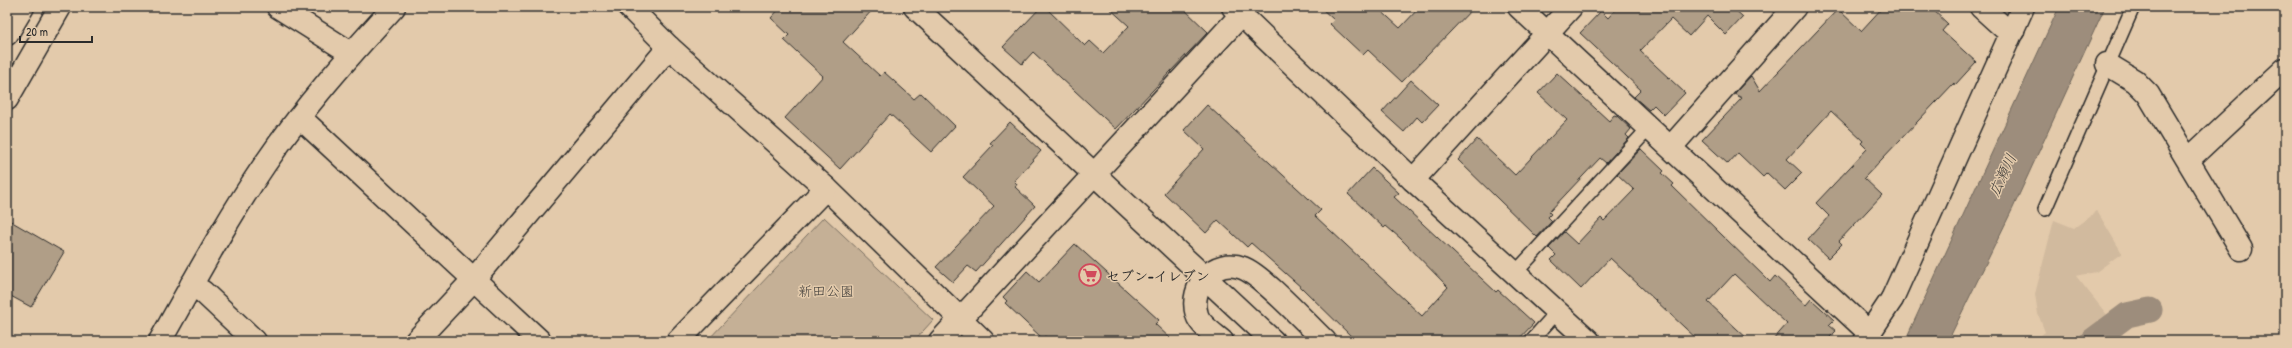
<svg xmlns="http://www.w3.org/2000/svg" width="2292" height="348" font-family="'Patrick Hand','Klee One',sans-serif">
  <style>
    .built { fill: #d1ba9e }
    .green { fill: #c5b096; stroke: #786e60 }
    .water { fill: #9d8d7b; stroke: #6f665b }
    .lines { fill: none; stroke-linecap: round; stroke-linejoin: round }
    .canal { stroke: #9d8d7b; stroke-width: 25 }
    .building { fill: #b09e87; stroke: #2b2b2b }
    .service-casing { stroke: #2b2b2b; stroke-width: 16 }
    .minor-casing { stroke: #2b2b2b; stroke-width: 25 }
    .tertiary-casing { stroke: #2b2b2b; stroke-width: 25 }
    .trunk-casing { stroke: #2b2b2b; stroke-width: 25 }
    .service { stroke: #e3caab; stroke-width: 13 }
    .minor { stroke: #e3caab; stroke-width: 22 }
    .tertiary { stroke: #e3caab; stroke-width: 22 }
    .trunk { stroke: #e3caab; stroke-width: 22 }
    .labels { text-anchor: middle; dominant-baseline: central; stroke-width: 3; stroke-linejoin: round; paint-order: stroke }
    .poi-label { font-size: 14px; font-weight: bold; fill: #2b2b2b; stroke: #e3caab; text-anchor: start }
    .park-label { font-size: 14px; fill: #423f3b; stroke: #e3caab }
    .water-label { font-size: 15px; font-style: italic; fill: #423f3b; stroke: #e3caab }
  </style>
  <rect width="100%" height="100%" fill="#e3caab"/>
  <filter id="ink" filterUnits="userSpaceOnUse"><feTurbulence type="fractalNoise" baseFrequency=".025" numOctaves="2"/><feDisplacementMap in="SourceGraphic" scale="8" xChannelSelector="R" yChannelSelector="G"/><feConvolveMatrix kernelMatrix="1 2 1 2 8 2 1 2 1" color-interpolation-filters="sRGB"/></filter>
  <g filter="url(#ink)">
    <polygon class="built" points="2097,211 2122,253 2096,272 2076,276 2128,341 2034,341 2045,332 2038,314 2035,294 2054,220 2074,228"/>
    <polygon class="green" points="824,217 933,320 914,341 707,341"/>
    <polygon class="water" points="2059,7 2105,7 2013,208 1948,341 1905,341"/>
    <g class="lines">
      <polyline class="canal" points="2092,341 2127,315 2150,310"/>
    </g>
    <g class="building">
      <polygon points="781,7 875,7 843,42 880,76 884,72 914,99 921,93 955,126 931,152 890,114 840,169 785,118 823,76 784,40 789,35 771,18"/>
      <polygon points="1041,7 1045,7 1085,46 1090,41 1103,53 1129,26 1108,7 1182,7 1208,32 1116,129 1033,52 1022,64 1003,47"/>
      <polygon points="1320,7 1377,7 1400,28 1420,7 1474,7 1402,82 1368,50 1363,55 1330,24 1334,20"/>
      <polygon points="1618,7 1732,7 1743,17 1726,35 1707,16 1689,36 1671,19 1640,51 1685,93 1664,115 1654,105 1649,110 1634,97 1641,90 1580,33 1601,11 1608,18"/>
      <polygon points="1883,7 1930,7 1948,24 1942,31 1976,62 1955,85 1954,83 1864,178 1882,195 1839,241 1842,244 1828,258 1808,239 1829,216 1816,203 1867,149 1861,143 1863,141 1831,111 1787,159 1802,173 1785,190 1767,173 1763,177 1738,153 1728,164 1702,140 1742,98 1734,94 1751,76 1760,91 1838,9 1861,31"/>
      <polygon points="1557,73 1609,121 1614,115 1617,116 1631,129 1626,135 1629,138 1606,163 1600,158 1549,212 1551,214 1548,217 1552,221 1537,237 1458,160 1477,139 1515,175 1567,120 1538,93"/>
      <polygon points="1411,80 1438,105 1422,122 1417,117 1404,132 1382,112"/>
      <polygon points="1207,105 1321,210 1315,216 1422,316 1448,287 1400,238 1386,226 1384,228 1348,194 1372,168 1399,193 1394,197 1496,292 1498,290 1534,323 1517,341 1356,341 1302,288 1251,243 1247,247 1218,220 1206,233 1164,193 1204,149 1184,130"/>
      <polygon points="1010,122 1041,151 1014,181 1017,184 1015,187 1035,206 976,272 968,266 953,282 936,267 994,206 963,177 993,145 990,143"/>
      <polygon points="1641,149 1664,171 1662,173 1674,184 1672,186 1770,282 1775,276 1806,305 1811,299 1834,320 1829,325 1836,331 1826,341 1772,341 1787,324 1734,274 1708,302 1750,341 1699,341 1610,258 1581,289 1551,260 1556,255 1549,248 1564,232 1577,244 1601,218 1604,221 1634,190 1617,174"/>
      <polygon points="7,219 64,252 31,307 7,294"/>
      <polygon points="1075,244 1159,320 1155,324 1173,341 1050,341 1045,336 1043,339 1005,303 1007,301 1003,297 1027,271 1039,282"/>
    </g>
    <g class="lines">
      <g class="service-casing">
        <g id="service">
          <polyline points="2045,209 2133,7"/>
          <polyline points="1516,272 1649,128"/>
          <polyline points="1531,341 1558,311"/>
        </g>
      </g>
      <g class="minor-casing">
        <g id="minor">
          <polyline points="278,7 351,53"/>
          <polyline points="629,7 669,47 826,188 983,341"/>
          <polyline points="1233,7 1413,180 1589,341"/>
          <polyline points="1519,7 1862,326 1871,332"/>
          <polyline points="1981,7 2003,27 2013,31"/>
          <polyline points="2107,64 2135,81 2148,94 2241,249"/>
          <polyline points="298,119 308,125 540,341"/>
          <polyline points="1671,147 1795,7"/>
          <polyline points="2189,159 2285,69"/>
          <polyline points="1413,180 1571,7"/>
          <polyline points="191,285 203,292 255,341"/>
          <path d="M160,341c34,-60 66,-120 105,-177 38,-56 83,-107 129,-157"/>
          <polyline points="416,341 474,279 669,47"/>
          <polyline points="678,341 826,188"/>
          <polyline points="940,341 1241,15"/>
          <path d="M1222,341c-8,-7 -22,-16 -25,-26 -9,-29 18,-58 46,-47 19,7 65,57 82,73"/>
          <polyline points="1864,341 1892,299"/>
        </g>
      </g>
      <g class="tertiary-casing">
        <g id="tertiary">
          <polyline points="915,7 1273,341"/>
          <polyline points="1892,299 2023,7"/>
        </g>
      </g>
      <g class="trunk-casing">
        <g id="trunk">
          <polyline points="7,34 23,7"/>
          <polyline points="7,99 60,7"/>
        </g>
      </g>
      <use href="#service" class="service"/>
      <use href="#minor" class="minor"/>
      <use href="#tertiary" class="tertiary"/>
      <use href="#trunk" class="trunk"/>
    </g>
  </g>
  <defs>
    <g id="supermarket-ring" transform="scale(1.15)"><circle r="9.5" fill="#e3caab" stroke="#d1495b" stroke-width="1.5"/><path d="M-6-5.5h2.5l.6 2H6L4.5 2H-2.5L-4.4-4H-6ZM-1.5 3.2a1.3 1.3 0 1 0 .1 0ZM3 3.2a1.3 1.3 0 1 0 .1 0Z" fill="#d1495b"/></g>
  </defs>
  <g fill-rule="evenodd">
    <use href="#supermarket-ring" x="1090" y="275"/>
  </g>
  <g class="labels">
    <g class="poi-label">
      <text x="1106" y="275">セブン-イレブン</text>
    </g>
    <g class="park-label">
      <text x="826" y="290">新田公園</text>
    </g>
    <g class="water-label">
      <text transform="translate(2002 175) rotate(-65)">広瀬川</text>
    </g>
  </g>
  <rect width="2292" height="348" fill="none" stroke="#e3caab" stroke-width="24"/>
  <rect x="12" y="12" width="2268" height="324" fill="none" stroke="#2b2b2b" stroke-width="1.5" filter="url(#ink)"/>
  <path d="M20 36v6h72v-6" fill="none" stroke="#2b2b2b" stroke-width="2"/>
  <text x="26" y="36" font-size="12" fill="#2b2b2b" stroke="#e3caab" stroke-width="3" paint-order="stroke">20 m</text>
</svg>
